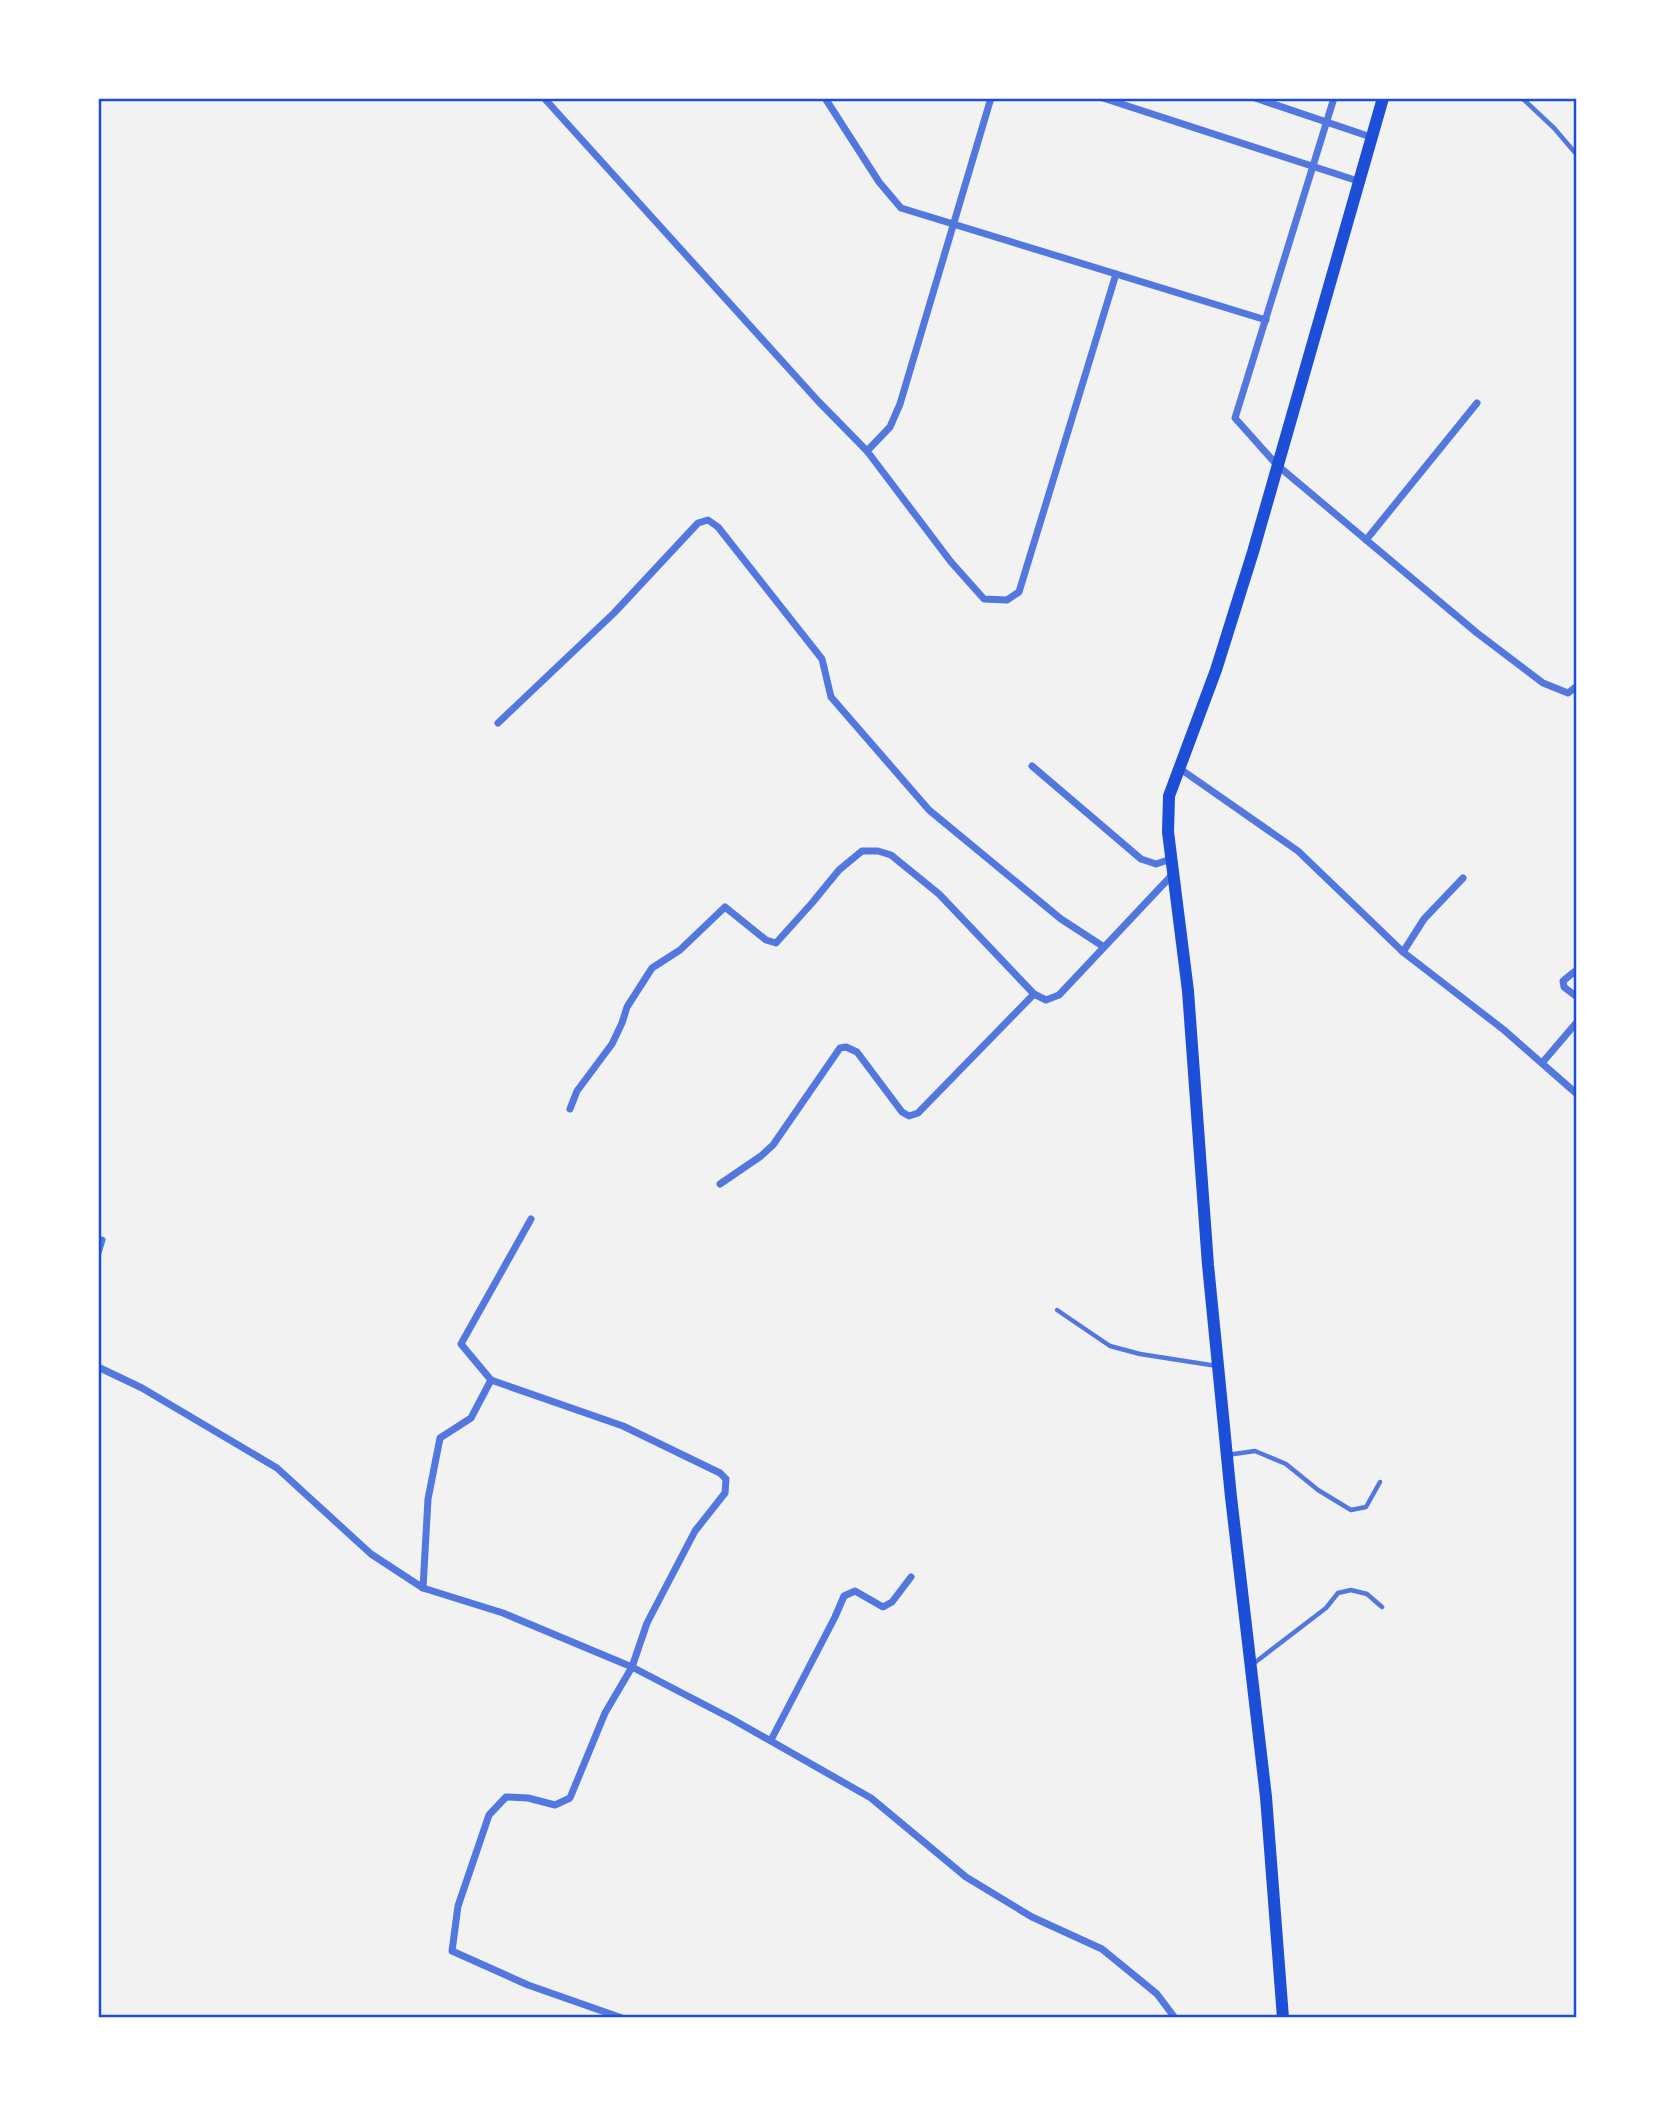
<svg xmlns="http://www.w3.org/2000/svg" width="1675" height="2116" font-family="Manrope,sans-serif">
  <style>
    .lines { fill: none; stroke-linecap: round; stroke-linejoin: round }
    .service { stroke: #5277de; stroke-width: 4.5 }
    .minor { stroke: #5277de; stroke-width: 7 }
    .secondary { stroke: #1d4ed8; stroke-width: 12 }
    .neatline { fill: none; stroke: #1d4ed8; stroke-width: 2.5 }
  </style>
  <rect width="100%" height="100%" fill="#f2f2f2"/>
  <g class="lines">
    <g class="service">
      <polyline points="1522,98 1554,128 1577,155"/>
      <polyline points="1057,1310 1110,1346 1140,1354 1217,1366"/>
      <polyline points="1227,1455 1255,1451 1286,1464 1318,1490 1351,1510 1366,1507 1380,1482"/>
      <polyline points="1253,1664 1326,1608 1338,1593 1351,1590 1367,1594 1382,1607"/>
    </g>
    <g class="minor">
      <polyline points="544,98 818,401 867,451 951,562 984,599 1007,600 1019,592 1116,274"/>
      <polyline points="825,98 879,182 901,208 1266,320"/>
      <polyline points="1103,98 1358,181"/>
      <polyline points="1255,98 1371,137"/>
      <polyline points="1334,98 1235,418 1277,465 1477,633 1543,683 1568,693 1577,686"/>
      <polyline points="867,451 890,427 900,404 991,98"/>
      <polyline points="1366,540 1477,403"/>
      <polyline points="498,723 614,613 698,523 708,520 718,527 822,659 831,697 929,810 1061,919 1104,947"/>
      <polyline points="1032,766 1141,859 1156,864 1171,859"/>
      <polyline points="1179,768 1298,851 1403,952 1504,1030 1577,1094"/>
      <polyline points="1403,952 1424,919 1463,878"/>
      <polyline points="1574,972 1563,981 1564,987 1577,997"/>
      <polyline points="1542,1063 1577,1022"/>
      <polyline points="570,1109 577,1091 612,1044 622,1023 627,1007 652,968 680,950 725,907 766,940 776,943 812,903 839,870 862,851 878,851 891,855 939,894 1034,994 1046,1000 1059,995 1172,875"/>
      <polyline points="720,1184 761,1156 773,1145 840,1048 846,1047 857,1052 902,1112 909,1116 918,1113 1034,994"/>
      <polyline points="98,1253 102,1240"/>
      <polyline points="98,1367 142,1388 277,1468 371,1554 423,1588 503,1613 632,1667 732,1719 871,1798 966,1877 1032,1917 1102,1949 1157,1994 1175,2018"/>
      <polyline points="491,1380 623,1426 720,1473 726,1479 725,1493 695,1531 647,1623 632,1667 605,1713 570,1798 555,1805 528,1798 506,1797 489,1815 458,1906 452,1951 528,1985 622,2018"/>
      <polyline points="423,1588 428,1499 440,1438 471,1418 491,1380 461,1344 531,1219"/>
      <polyline points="771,1740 835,1617 844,1596 855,1591 883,1607 892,1602 911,1577"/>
    </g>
    <polyline class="secondary" points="1283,2018 1266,1797 1231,1497 1208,1265 1188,991 1168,832 1169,796 1216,670 1253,552 1383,98"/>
  </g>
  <rect width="1675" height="2116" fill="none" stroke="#ffffff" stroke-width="200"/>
  <rect x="100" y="100" width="1475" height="1916" class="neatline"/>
</svg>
